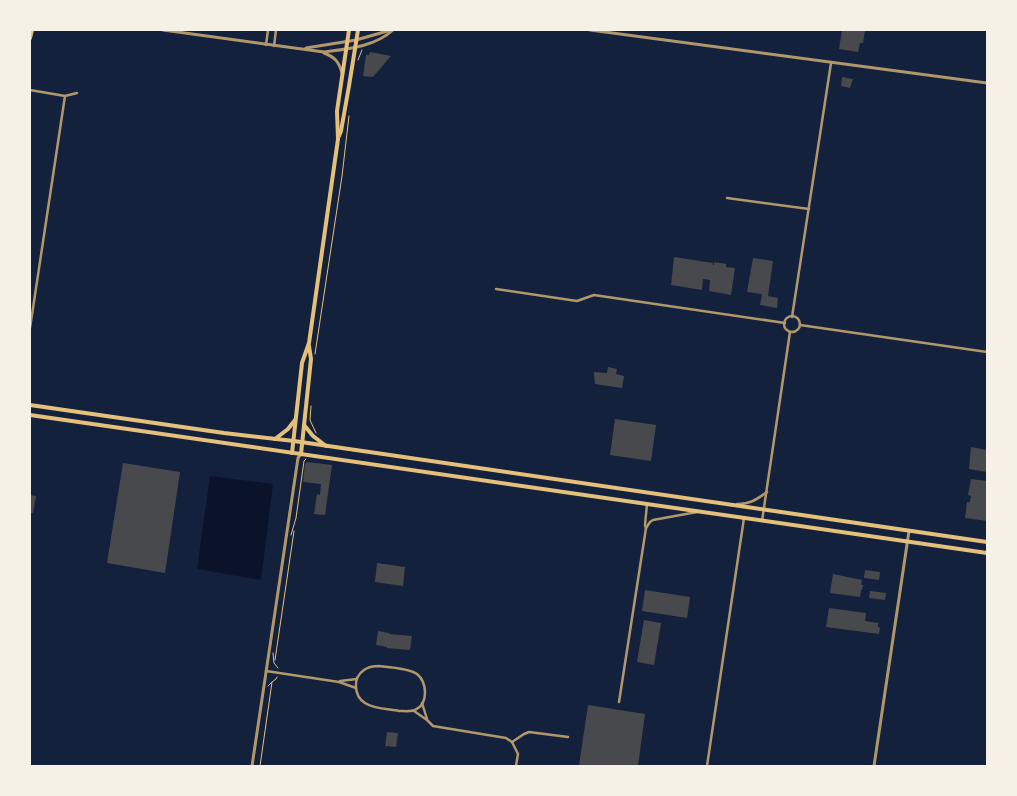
<svg xmlns="http://www.w3.org/2000/svg" width="1017" height="796" font-family="'Crimson Pro',serif">
  <style>
    .water { fill: #0b132b }
    .building { fill: #48494c }
    .lines { fill: none; stroke-linecap: round; stroke-linejoin: round }
    .path { stroke: #e5c07b; stroke-width: 1 }
    .minor { stroke: #b1986c; stroke-width: 2.5 }
    .tertiary { stroke: #b1986c; stroke-width: 3 }
    .primary { stroke: #e5c07b; stroke-width: 4 }
  </style>
  <rect width="100%" height="100%" fill="#14213d"/>
  <polygon class="water" points="210,476 273,484 261,580 197,569"/>
  <g class="building">
    <polygon points="842,30 865,30 863,43 860,43 858,52 839,49"/>
    <polygon points="370,52 391,56 373,77 363,76 366,55 369,55"/>
    <polygon points="842,77 853,79 850,88 841,86"/>
    <polygon points="674,257 713,263 713,265 714,265 714,262 726,264 726,267 735,268 731,295 709,291 710,280 703,279 702,290 671,285"/>
    <polygon points="753,258 773,261 768,296 778,298 777,308 760,305 762,294 747,292"/>
    <polygon points="608,367 617,369 616,374 624,376 622,388 595,384 594,372 607,373"/>
    <polygon points="615,419 656,425 651,461 610,455"/>
    <polygon points="971,447 987,450 987,472 969,469"/>
    <polygon points="307,462 332,465 325,515 314,514 317,494 320,495 321,484 303,482 305,464"/>
    <polygon points="123,463 180,472 165,573 107,563"/>
    <polygon points="971,479 987,481 987,521 965,518 967,502 970,502 971,496 968,495"/>
    <polygon points="30,495 36,496 33,513 30,513"/>
    <polygon points="377,563 405,567 403,586 375,582"/>
    <polygon points="865,570 880,572 879,580 864,578"/>
    <polygon points="833,574 862,580 861,585 863,585 862,590 861,590 860,597 830,593"/>
    <polygon points="645,590 690,597 687,618 642,611"/>
    <polygon points="870,591 886,593 885,600 869,598"/>
    <polygon points="829,608 866,613 865,621 878,623 878,627 880,628 879,634 826,627"/>
    <polygon points="644,620 661,623 654,665 637,662"/>
    <polygon points="378,631 389,633 389,634 412,636 410,650 387,648 387,647 376,645"/>
    <polygon points="588,705 645,714 638,766 579,766"/>
    <polygon points="387,732 398,733 396,747 385,746"/>
  </g>
  <g class="lines">
    <g class="path">
      <polyline points="358,60 362,50"/>
      <polyline points="315,354 342,176 349,116"/>
      <polyline points="311,406 310,420 316,433"/>
      <polyline points="291,535 296,518 304,461 306,459"/>
      <polyline points="273,653 274,663 278,668"/>
      <polyline points="275,660 294,531"/>
      <polyline points="268,686 272,682 276,679 277,677"/>
      <polyline points="260,766 272,682"/>
    </g>
    <g class="minor">
      <polyline points="266,45 268,30"/>
      <polyline points="274,46 276,30"/>
      <polyline points="30,90 65,96 30,328"/>
      <polyline points="65,96 77,93"/>
      <polyline points="727,198 809,209"/>
      <polyline points="496,289 577,301 594,295 785,323"/>
      <circle cx="792" cy="324" r="8"/>
      <polyline points="792,317 831,63"/>
      <polyline points="800,325 987,352"/>
      <path d="M737,504c13,0 19,-4 30,-12"/>
      <polyline points="762,521 790,332"/>
      <polyline points="646,528 650,522 653,520 697,512"/>
      <path d="M379,666c10,1 30,2 38,8 10,8 12,30 -2,36 -5,2 -11,1 -16,1 -10,-2 -25,-2 -34,-8 -11,-7 -13,-25 -1,-33 4,-3 9,-4 15,-4z"/>
      <polyline points="266,671 339,682 356,688"/>
      <polyline points="340,681 357,679"/>
      <polyline points="619,702 646,528 645,525 647,504"/>
      <polyline points="422,703 427,719"/>
      <polyline points="414,711 427,720 433,726 506,738 512,742 524,734 529,732 568,737"/>
      <polyline points="512,742 518,754 516,766"/>
      <polyline points="707,766 744,518"/>
    </g>
    <g class="tertiary">
      <path d="M163,30l161,22c24,-3 50,-5 69,-22"/>
      <polyline points="590,30 987,83"/>
      <polyline points="306,48 356,40 391,30"/>
      <path d="M324,53c11,4 15,9 18,20"/>
      <polyline points="252,766 298,458 301,454"/>
      <polyline points="874,766 909,531"/>
    </g>
    <g class="primary">
      <polyline points="30,38 32,30"/>
      <polyline points="339,136 341,131 349,86 358,30"/>
      <polyline points="30,405 224,433 294,441 987,542"/>
      <polyline points="30,415 987,553"/>
      <polyline points="304,425 313,436 326,446"/>
      <polyline points="275,439 288,429 295,420"/>
      <polyline points="292,453 302,363 309,343 338,139 337,111 349,30"/>
      <polyline points="301,454 311,359 309,346"/>
    </g>
  </g>
  <rect width="1017" height="796" fill="none" stroke="#f6f1e7" stroke-width="62"/>
</svg>
